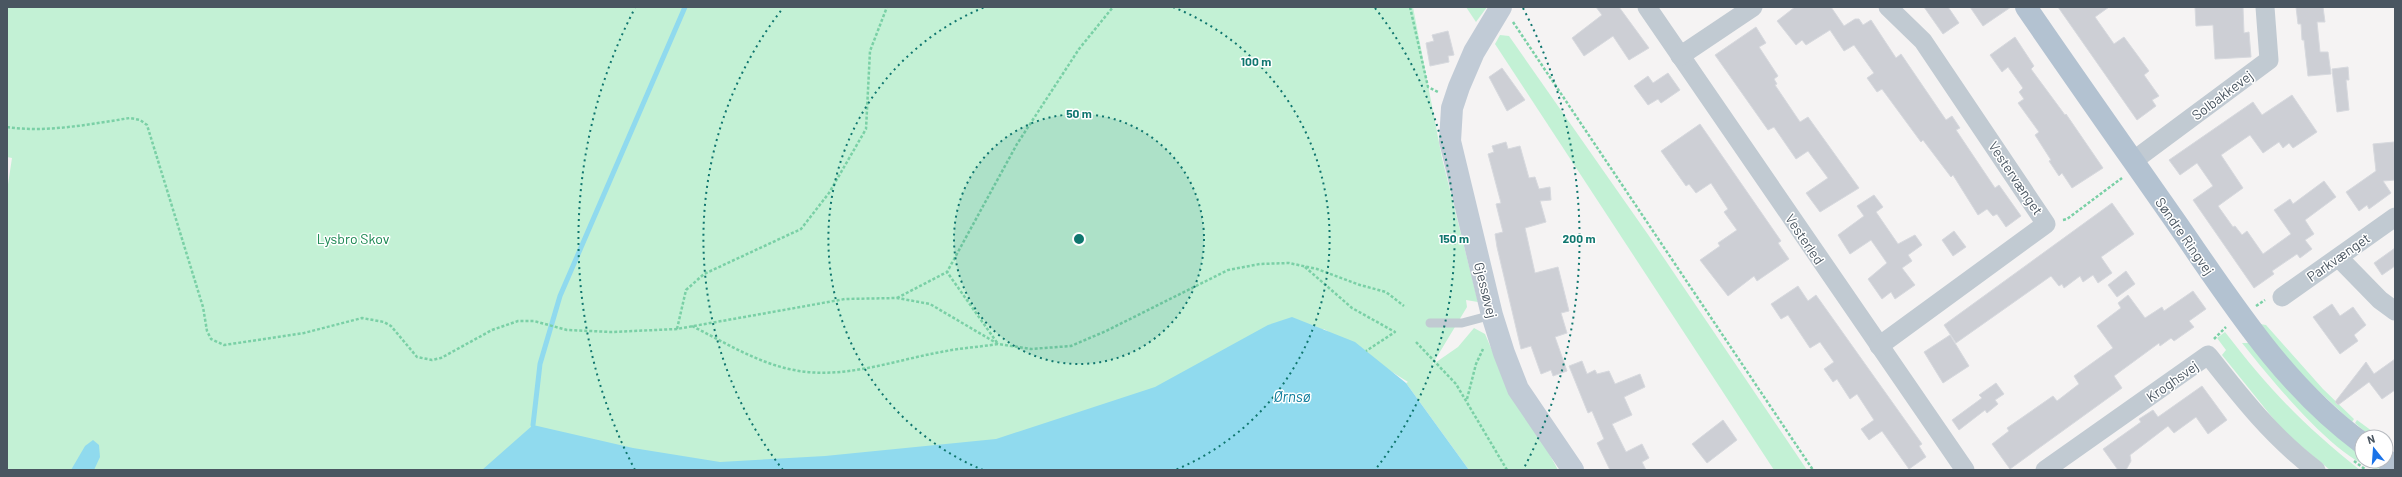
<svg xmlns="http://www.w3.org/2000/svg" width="2402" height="477" font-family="Barlow,sans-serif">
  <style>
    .green { fill: #c3f1d5 }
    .water { fill: #90daee }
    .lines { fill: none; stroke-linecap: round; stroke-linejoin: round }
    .stream { stroke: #90daee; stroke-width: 5 }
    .building { fill: #cdcfd5; stroke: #d7d9de }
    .path { stroke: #7ad0a6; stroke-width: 2.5; stroke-dasharray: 3 2; stroke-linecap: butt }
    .lane { stroke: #c1cad2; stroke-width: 9 }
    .street { stroke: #c1cad2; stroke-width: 19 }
    .secondary { stroke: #c1cbd6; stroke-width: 22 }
    .primary { stroke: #b3c2d1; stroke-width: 22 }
    .ring { fill: none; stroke: #0f766e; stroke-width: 2; stroke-dasharray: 2 4 }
    .labels { text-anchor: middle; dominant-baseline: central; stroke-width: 3; stroke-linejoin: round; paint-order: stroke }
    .street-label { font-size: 14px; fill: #4a5661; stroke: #fff }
    .park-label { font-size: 14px; fill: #17864f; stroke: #fff }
    .water-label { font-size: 15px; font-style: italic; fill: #0c7c9b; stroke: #fff }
    .centre { fill: #0f766e; stroke: #fff; stroke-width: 2 }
    .ring-label { font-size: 12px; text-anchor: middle; font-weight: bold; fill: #0f766e; stroke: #fff; stroke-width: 3; stroke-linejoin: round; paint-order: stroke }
  </style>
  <rect width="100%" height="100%" fill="#f5f3f3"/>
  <g class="green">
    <polygon points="7,7 1413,7 1442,158 1478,302 1466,300 1467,307 1432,365 1458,347 1474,328 1485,334 1510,392 1545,446 1558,470 1469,470 1406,383 1408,382 1324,329 1081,470 7,470 7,191 12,158 7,157"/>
    <polygon points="1466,7 1487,7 1476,22"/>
    <polygon points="1500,35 1509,36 1649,236 1807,470 1774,470 1495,44"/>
    <polygon points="2260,324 2266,325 2323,389 2354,419 2352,422 2299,373"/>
    <path d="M2225,332c43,56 79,94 135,138h-30l-46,-38 -62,-77 4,-5 -9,-12z"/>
    <path d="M2242,343h7l113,113v5h8l13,9c-40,0 -116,-96 -141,-127z"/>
    <polygon points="2357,420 2380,437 2371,437 2355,423"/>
  </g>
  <g class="water">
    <polygon points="1292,317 1355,342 1406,383 1469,470 482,470 533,425 633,448 720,462 825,456 996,439 1155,387 1268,325"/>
    <polygon points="93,440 99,445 100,457 94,470 71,470 85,446"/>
  </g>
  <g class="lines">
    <polyline class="stream" points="533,425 540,364 560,296 685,7"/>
  </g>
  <g class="building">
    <polygon points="1596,7 1619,7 1649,48 1629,60 1613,36 1584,56 1572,38 1602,15"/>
    <polygon points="1795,7 1831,7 1844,26 1855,19 1859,19 1863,25 1871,20 1896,58 1901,54 1946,120 1952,116 1960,128 1956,130 1995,188 1999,185 2021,216 2006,227 1997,214 1993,216 1987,209 1978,215 1953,175 1951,177 1923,140 1921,142 1882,89 1877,92 1867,78 1874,73 1854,45 1844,51 1830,30 1806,45 1802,40 1796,45 1777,21"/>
    <polygon points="1924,7 1948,7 1959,23 1943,34"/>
    <polygon points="1970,7 2011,7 1983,26"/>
    <polygon points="2058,7 2109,7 2095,17 2114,44 2124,37 2149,71 2144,75 2159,96 2152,100 2156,106 2137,120"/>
    <polygon points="2195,7 2243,7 2244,33 2249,32 2251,57 2215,59 2213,25 2196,26"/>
    <polygon points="2296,7 2323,7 2325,22 2317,22 2320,52 2328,52 2331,74 2308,76 2304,40 2302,40 2301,24 2298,24"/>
    <polygon points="1756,27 1766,43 1759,47 1778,76 1774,79 1777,84 1775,85 1800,122 1808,117 1859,188 1820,212 1806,193 1828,178 1808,151 1796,159 1774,127 1768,130 1715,55"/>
    <polygon points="1448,31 1454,55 1448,56 1449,62 1430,66 1426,43 1434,41 1432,35"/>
    <polygon points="2015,37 2034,66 2031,69 2065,115 2066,114 2103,168 2072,188 2062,173 2059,176 2049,161 2051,160 2035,135 2039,132 2018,103 2024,99 2019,92 2023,88 2008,67 2002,72 1990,55"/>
    <polygon points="2348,67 2349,80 2346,80 2349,110 2337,112 2332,69"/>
    <polygon points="1502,68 1525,100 1507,111 1489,77"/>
    <polygon points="1668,73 1680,90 1661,103 1658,99 1648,105 1634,86 1648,76 1653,83"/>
    <polygon points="2292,95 2317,132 2293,148 2289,143 2283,148 2279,142 2263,153 2250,135 2221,155 2243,188 2218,206 2233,227 2235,226 2242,235 2247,231 2263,254 2291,234 2274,210 2290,199 2293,204 2324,181 2336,197 2305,220 2314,234 2305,240 2312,249 2300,258 2297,254 2272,271 2274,274 2254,288 2193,200 2213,186 2197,163 2180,175 2169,160 2253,102 2262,115"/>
    <polygon points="1700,124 1781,241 1778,243 1789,259 1757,281 1754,276 1728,296 1700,260 1720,246 1718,243 1737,230 1724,212 1728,209 1711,183 1696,193 1689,184 1686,186 1661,151"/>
    <polygon points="1506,142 1508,149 1520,146 1529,178 1535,177 1539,189 1550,187 1551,200 1540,201 1546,222 1525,228 1535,273 1558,267 1569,311 1561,313 1567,333 1555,337 1567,371 1553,376 1551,370 1541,374 1531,346 1521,349 1497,247 1495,234 1503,232 1496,204 1501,203 1488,154 1494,152 1492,146"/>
    <polygon points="2394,142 2395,180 2383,181 2391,193 2369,209 2367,205 2359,211 2346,192 2376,171 2373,144"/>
    <polygon points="1874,195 1883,207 1876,212 1898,244 1915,235 1922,245 1908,255 1912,261 1902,268 1915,285 1895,299 1891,292 1882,299 1868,279 1887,263 1871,240 1850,254 1838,235 1864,216 1857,206"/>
    <polygon points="2112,203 2134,234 2101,257 2112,273 2098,283 2093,275 2083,282 2080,276 2064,288 2062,284 2059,286 2051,276 1956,343 1944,325"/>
    <polygon points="1954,231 1966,247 1953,256 1942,240"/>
    <polygon points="2395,248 2395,266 2382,275 2374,263"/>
    <polygon points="2126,271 2135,284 2117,297 2108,285"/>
    <polygon points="1798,286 1808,301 1816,295 1922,444 1919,446 1926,457 1909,469 1882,431 1869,440 1861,429 1874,420 1857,394 1850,399 1837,379 1833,382 1824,369 1834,362 1820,342 1810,348 1788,315 1781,319 1771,304"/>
    <polygon points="2193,291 2206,309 2189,321 2194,327 2174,341 2171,338 2160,346 2159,343 2114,376 2122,388 2010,469 1992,444 2009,431 2007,428 2053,396 2057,401 2079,384 2074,376 2113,348 2097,326 2121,308 2118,303 2128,295 2145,318 2162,307 2164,311"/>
    <polygon points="2332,304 2340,316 2353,307 2366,325 2354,335 2358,341 2340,354 2313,317"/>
    <polygon points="1950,335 1969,366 1943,383 1924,352"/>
    <polygon points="2395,359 2395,390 2382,399 2369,382 2338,405 2335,402 2366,362 2374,374"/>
    <polygon points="1582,361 1587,374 1595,370 1597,374 1609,371 1615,384 1640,374 1645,387 1624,397 1632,415 1612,424 1626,452 1642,444 1649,458 1642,462 1646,470 1610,470 1597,443 1604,439 1592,411 1588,413 1569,366"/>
    <polygon points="1996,383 2004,394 1995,400 1998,404 1987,413 1985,410 1959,430 1952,420 1982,398 1979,395"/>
    <polygon points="2202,386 2227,420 2208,434 2196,417 2174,433 2168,426 2130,455 2131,461 2126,470 2118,470 2103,449 2141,422 2139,419 2153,410 2158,417"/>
    <polygon points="1723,420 1737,440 1707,463 1692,444"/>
  </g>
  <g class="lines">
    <g class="path">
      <polyline points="1410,7 1428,87 1438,92"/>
      <polyline points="1513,22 1813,470"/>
      <path d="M7,127c39,6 84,-3 123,-9l10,2 7,5 56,182 4,24 4,8 13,6 80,-12 58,-15 22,4 7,4 26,31 15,3 9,-2 51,-28 26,-9h16l33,9 45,2 65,-3 168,-30 52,-1 33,6 68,40 33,5 40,-3 35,-15 122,-61 32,-6 29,-1 28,6 43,16 26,7 18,14"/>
      <polyline points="2063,220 2067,219 2122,178"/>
      <polyline points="1305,267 1352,308 1395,332 1366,351"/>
      <polyline points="897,298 947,272 1017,144 1079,49 1113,7"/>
      <polyline points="2256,306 2265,300"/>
      <path d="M692,326c32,16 62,35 97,43 52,12 102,-8 152,-17 19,-4 38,-5 57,-8l-51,-72"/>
      <polyline points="677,329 686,290 704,274 801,229 829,193 866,129 870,51 887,7"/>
      <polyline points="2214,339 2226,327"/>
      <polyline points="1416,342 1456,384 1507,470"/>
      <polyline points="1467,399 1476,364 1483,349"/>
      <polyline points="2354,461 2366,470"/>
    </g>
    <polyline class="lane" points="1430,323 1462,323 1492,315"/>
    <g class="street">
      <polyline points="1647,7 1965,470"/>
      <polyline points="1680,56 1753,7"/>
      <polyline points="2133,161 2269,60 2265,7"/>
      <polyline points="2339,258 2380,300 2395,311"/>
      <polyline points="2282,297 2395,217"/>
      <polyline points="1879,346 2046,224 1923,41 1888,7"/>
      <path d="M2045,470l163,-115c33,42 65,83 108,115"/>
    </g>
    <polyline class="secondary" points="1501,7 1474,52 1459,87 1452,108 1450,141 1492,315 1504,353 1518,389 1573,470"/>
    <g class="primary">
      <path d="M2026,7c50,73 101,145 152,218 54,78 106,161 184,218"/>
      <polyline points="2386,460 2395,466"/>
    </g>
  </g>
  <circle cx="1079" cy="239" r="125" fill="#0f766e" fill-opacity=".12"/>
  <g class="ring">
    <circle cx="1079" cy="239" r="125"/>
    <path d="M983 470A250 250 0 0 1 985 7M1173 7A250 250 0 0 1 1175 470"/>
    <path d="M783 470A375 375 0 0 1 783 8M1375 8A375 375 0 0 1 1375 470"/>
    <path d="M635 470A500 500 0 0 1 635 8M1523 8A500 500 0 0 1 1523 470"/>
  </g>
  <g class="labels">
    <g class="street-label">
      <text transform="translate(2222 95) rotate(-37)">Solbakkevej</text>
      <text transform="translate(2016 178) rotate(56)">Vestervænget</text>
      <text transform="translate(2185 236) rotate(55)">Søndre Ringvej</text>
      <text transform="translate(1805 239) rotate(56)">Vesterled</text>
      <text transform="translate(2338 257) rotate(-35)">Parkvænget</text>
      <text transform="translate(1486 290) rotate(76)">Gjessøvej</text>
      <text transform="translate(2172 381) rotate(-35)">Kroghsvej</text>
    </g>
    <g class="park-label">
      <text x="353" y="238">Lysbro Skov</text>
    </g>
    <g class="water-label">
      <text x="1292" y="396">Ørnsø</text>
    </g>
  </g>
  <circle cx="1079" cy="239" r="6" class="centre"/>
  <g class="ring-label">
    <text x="1256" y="66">100 m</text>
    <text x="1079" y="118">50 m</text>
    <text x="1454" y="243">150 m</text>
    <text x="1579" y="243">200 m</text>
  </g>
  <rect width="2402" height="477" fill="none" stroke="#4a5661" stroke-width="16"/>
  <g transform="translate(2374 449) rotate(343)"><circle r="19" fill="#ffffff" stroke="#b7bbc0"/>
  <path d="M0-3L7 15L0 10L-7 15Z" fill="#1a73e8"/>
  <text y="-6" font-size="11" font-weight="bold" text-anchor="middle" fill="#4a5661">N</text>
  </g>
</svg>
